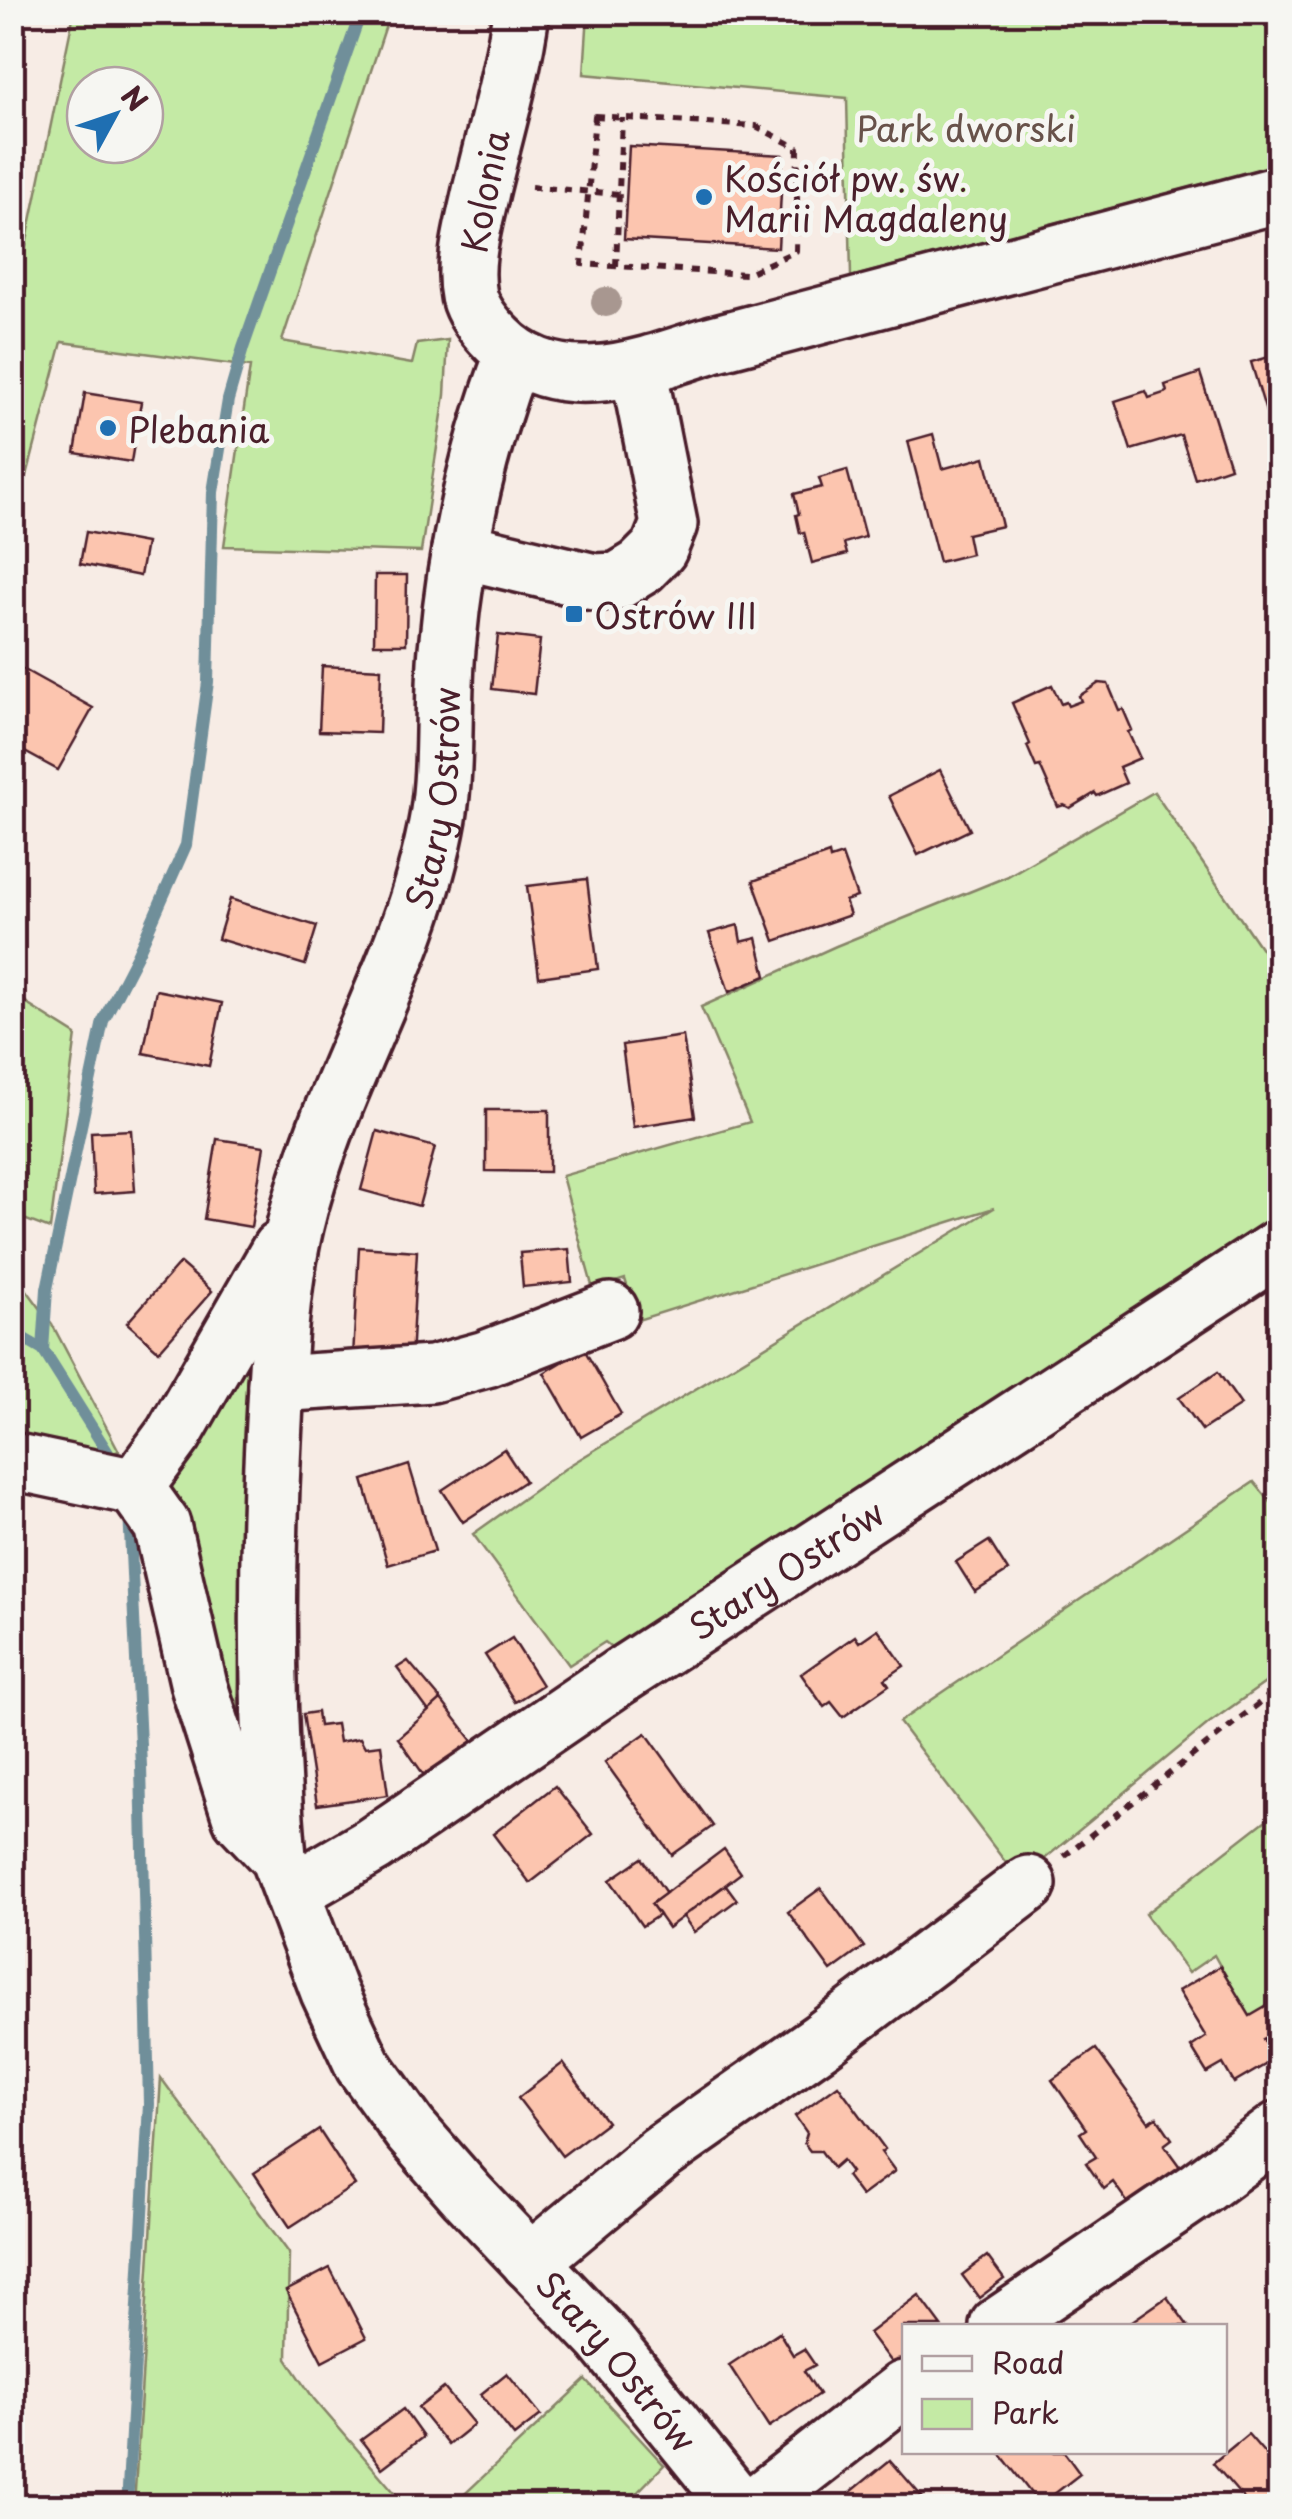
<svg xmlns="http://www.w3.org/2000/svg" width="1292" height="2519" font-family="'Playpen Sans',sans-serif">
  <style>
    .green { fill: #c4eaa5; stroke: #878468; stroke-width: 2.5; fill-rule: evenodd }
    .lines { fill: none; stroke-linecap: round; stroke-linejoin: round }
    .stream { stroke: #708f9a; stroke-width: 12 }
    .building { fill: #fcc5af; stroke: #4a1f2b; stroke-width: 2.5 }
    .minor-casing { stroke: #4a1f2b; stroke-width: 62 }
    .path { stroke: #4a1f2b; stroke-width: 6; stroke-dasharray: 8 8; stroke-linecap: butt }
    .minor { stroke: #f6f6f2; stroke-width: 55 }
    .tree { fill: #a89790 }
    .poi-dot { fill: #1f6fb2; stroke: #f6f6f2; stroke-width: 4 }
    .labels { text-anchor: middle; dominant-baseline: central; stroke-width: 10; stroke-linejoin: round; paint-order: stroke }
    .park-label { font-size: 35px; fill: #68524a; stroke: #f6f6f2 }
    .poi-label { font-size: 35px; fill: #4a1f2b; stroke: #f6f6f2; text-anchor: start }
    .street-label { font-size: 35px; fill: #4a1f2b; stroke: #f6f6f2 }
  </style>
  <rect width="100%" height="100%" fill="#f7ece5"/>
  <filter id="ink" filterUnits="userSpaceOnUse"><feTurbulence type="fractalNoise" baseFrequency=".01" numOctaves="2"/><feDisplacementMap in="SourceGraphic" scale="20" xChannelSelector="R" yChannelSelector="G"/><feConvolveMatrix kernelMatrix="1 2 1 2 8 2 1 2 1" color-interpolation-filters="sRGB"/></filter>
  <g filter="url(#ink)">
    <g class="green">
      <path d="M74,13h316l-108,328 130,23 5,-20 31,-4 -3,55 -24,157 -197,-6 26,-179 -188,-25 -49,187v-221zM85,85h60v60h-60z"/>
      <polygon points="588,13 1279,13 1279,164 851,277 847,98 584,74"/>
      <polygon points="1154,792 1279,975 1279,1230 626,1659 605,1642 569,1665 473,1534 570,1465 994,1208 638,1320 625,1279 593,1289 562,1176 750,1122 701,1007 836,946 1006,877"/>
      <polygon points="12,989 30,1006 76,1035 50,1229 13,1215"/>
      <polygon points="12,1270 52,1324 119,1451 95,1460 13,1442"/>
      <polygon points="249,1339 237,1734 163,1477"/>
      <polygon points="1254,1482 1279,1512 1279,1673 1209,1723 1019,1880 899,1722"/>
      <polygon points="1279,1810 1279,2072 1214,1955 1188,1973 1145,1914"/>
      <polygon points="161,2078 289,2253 287,2359 314,2399 406,2506 134,2506"/>
      <polygon points="586,2380 664,2465 624,2506 452,2506"/>
    </g>
    <g class="lines">
      <g class="stream">
        <polyline points="12,1332 43,1350 108,1453"/>
        <polyline points="43,1350 47,1289 103,1021 137,955 186,845 208,682 213,492 228,400 243,348 361,12"/>
        <polyline points="127,2506 149,2104 141,1766 129,1510"/>
      </g>
    </g>
    <g class="building">
      <polygon points="629,146 783,155 778,248 624,239"/>
      <polygon points="1280,354 1280,408 1266,412 1251,362"/>
      <polygon points="1200,373 1230,467 1195,479 1181,435 1131,450 1115,401 1146,391 1149,398 1167,392 1165,385"/>
      <polygon points="85,393 141,402 131,462 75,453"/>
      <polygon points="933,434 942,469 985,457 1002,526 967,534 971,554 939,562 908,441"/>
      <polygon points="847,470 865,537 844,543 847,554 812,563 804,532 800,533 796,515 799,514 794,494 822,487 819,478"/>
      <polygon points="86,532 146,543 140,576 80,564"/>
      <polygon points="375,575 407,575 406,644 374,644"/>
      <polygon points="498,635 540,640 534,694 492,689"/>
      <polygon points="322,666 381,669 379,733 319,731"/>
      <polygon points="21,668 93,708 58,770 12,745 12,684"/>
      <polygon points="1099,683 1108,684 1119,710 1123,709 1132,730 1128,732 1140,758 1119,767 1126,783 1097,796 1095,793 1070,808 1064,805 1058,807 1040,766 1036,767 1027,746 1030,744 1012,703 1052,685 1061,704 1066,702 1068,706 1081,701 1079,696"/>
      <polygon points="940,770 970,830 918,855 889,796"/>
      <polygon points="829,854 830,859 842,855 857,897 845,901 850,915 775,941 753,881"/>
      <polygon points="587,879 598,969 539,977 527,886"/>
      <polygon points="230,899 317,926 305,965 218,939"/>
      <polygon points="738,925 741,942 757,938 766,976 729,992 709,933"/>
      <polygon points="156,990 222,1003 209,1066 143,1053"/>
      <polygon points="683,1036 695,1117 633,1127 622,1045"/>
      <polygon points="486,1110 549,1110 549,1172 486,1171"/>
      <polygon points="131,1130 135,1191 94,1194 91,1132"/>
      <polygon points="377,1131 435,1147 419,1206 361,1190"/>
      <polygon points="217,1139 264,1146 251,1227 204,1219"/>
      <polygon points="359,1247 417,1251 411,1360 353,1357"/>
      <polygon points="569,1249 572,1282 523,1287 520,1253"/>
      <polygon points="180,1263 212,1291 159,1351 127,1323"/>
      <polygon points="584,1349 621,1414 581,1437 544,1373"/>
      <polygon points="1218,1372 1241,1405 1202,1430 1179,1398"/>
      <polygon points="504,1449 525,1481 463,1522 442,1490"/>
      <polygon points="409,1465 435,1551 388,1565 363,1480"/>
      <polygon points="989,1541 1008,1571 975,1592 956,1562"/>
      <polygon points="878,1629 904,1666 885,1679 889,1685 843,1717 831,1702 824,1707 801,1674 855,1636 859,1642"/>
      <polygon points="512,1638 542,1685 515,1702 485,1655"/>
      <polygon points="408,1661 441,1700 430,1713 397,1668"/>
      <polygon points="441,1700 473,1741 428,1781 398,1738"/>
      <polygon points="317,1712 319,1726 336,1724 339,1742 360,1738 365,1747 381,1745 388,1795 317,1805 303,1714"/>
      <polygon points="646,1733 713,1826 672,1855 605,1762"/>
      <polygon points="555,1786 593,1834 530,1883 493,1834"/>
      <polygon points="724,1849 741,1873 668,1928 651,1904"/>
      <polygon points="642,1858 666,1893 651,1904 659,1915 642,1926 610,1880"/>
      <polygon points="726,1885 737,1900 694,1932 683,1916"/>
      <polygon points="821,1888 864,1947 831,1971 788,1912"/>
      <polygon points="1220,1966 1250,2016 1269,2005 1280,2023 1280,2030 1263,2039 1275,2059 1234,2083 1223,2064 1207,2073 1191,2047 1206,2037 1178,1991"/>
      <polygon points="1096,2049 1149,2122 1157,2117 1172,2139 1164,2145 1180,2167 1128,2203 1113,2182 1104,2189 1086,2163 1096,2157 1080,2133 1086,2129 1052,2080"/>
      <polygon points="563,2063 607,2122 562,2156 518,2098"/>
      <polygon points="838,2085 885,2149 881,2152 895,2171 861,2196 846,2176 851,2172 842,2160 833,2168 821,2151 810,2151 804,2143 807,2133 795,2116"/>
      <polygon points="319,2130 355,2185 290,2227 254,2173"/>
      <polygon points="987,2256 1004,2279 979,2298 962,2275"/>
      <polygon points="330,2268 366,2338 322,2361 286,2291"/>
      <polygon points="919,2295 942,2326 904,2326 904,2363 896,2369 869,2333"/>
      <polygon points="1167,2297 1188,2326 1125,2326"/>
      <polygon points="779,2332 793,2355 804,2349 815,2365 804,2371 819,2394 769,2427 729,2365"/>
      <polygon points="507,2373 541,2415 514,2436 481,2394"/>
      <polygon points="444,2388 474,2424 448,2445 418,2408"/>
      <polygon points="403,2409 423,2437 382,2468 361,2440"/>
      <polygon points="1248,2434 1280,2471 1280,2501 1273,2506 1250,2506 1213,2463"/>
      <polygon points="999,2452 1064,2452 1080,2474 1040,2505"/>
      <polygon points="890,2460 930,2506 847,2506 841,2500"/>
    </g>
    <g class="lines">
      <g class="minor-casing">
        <g id="minor">
          <path d="M521,12c-8,60 -26,120 -40,179 -7,33 -19,71 -12,105 4,16 18,33 29,44 59,61 147,26 215,4l567,-150"/>
          <polyline points="460,550 594,582 618,581 641,567 659,549 669,524 638,368"/>
          <polyline points="276,1384 432,1374 486,1359 610,1311"/>
          <path id="s1" d="M12,1461l123,26 27,38 37,161 42,132 37,39 51,135 34,73 47,65 57,65 136,143 136,168"/>
          <polyline points="135,1487 174,1434 280,1249"/>
          <path id="s2" d="M278,1857c-12,-139 -12,-277 -5,-416 4,-72 6,-145 22,-215 33,-141 118,-264 143,-408 9,-55 4,-114 9,-169 9,-100 30,-200 66,-293"/>
          <path id="s3" d="M292,1892l81,-47 246,-168 661,-430"/>
          <polyline points="530,2262 662,2152 822,2040 1028,1884"/>
          <polyline points="998,2326 1198,2190 1280,2129"/>
          <polyline points="754,2506 904,2389"/>
        </g>
      </g>
      <g class="path">
        <polygon points="595,116 756,126 798,148 796,251 746,274 582,264"/>
        <polyline points="531,187 619,194"/>
        <polyline points="616,266 622,118"/>
        <polyline points="1064,1856 1280,1687"/>
      </g>
      <use href="#minor" class="minor"/>
    </g>
    <circle class="tree" cx="606" cy="302" r="15"/>
  </g>
  <g class="poi-dot">
    <circle cx="704" cy="197" r="10"/>
    <circle cx="108" cy="428" r="10"/>
    <rect x="564" y="604" width="20" height="20" rx="5"/>
  </g>
  <g class="labels">
    <g class="park-label">
      <text x="966" y="127">Park dworski</text>
    </g>
    <g class="poi-label">
      <text x="724" y="177">Kościół pw. św.<tspan x="724" dy="40">Marii Magdaleny</tspan></text>
      <text x="128" y="428">Plebania</text>
      <text x="594" y="614">Ostrów III</text>
    </g>
    <g class="street-label">
      <text transform="translate(484 191) rotate(-79)">Kolonia</text>
      <text stroke="none"><textPath href="#s2" startOffset="1085">Stary Ostrów</textPath></text>
      <text stroke="none"><textPath href="#s3" startOffset="590">Stary Ostrów</textPath></text>
      <text stroke="none"><textPath href="#s1" startOffset="1145">Stary Ostrów</textPath></text>
    </g>
  </g>
  <rect width="1292" height="2519" fill="none" stroke="#f6f6f2" stroke-width="50"/>
  <rect x="25" y="25" width="1242" height="2469" fill="none" stroke="#4a1f2b" stroke-width="4" filter="url(#ink)"/>
  <rect x="902" y="2324" width="325" height="130" fill="#f6f6f2" stroke="#b1a0a2" stroke-width="2.5"/>
  <rect x="922" y="2356" width="50" height="15" fill="#f6f6f2" stroke="#b1a0a2" stroke-width="2.5"/>
  <text x="992" y="2374" font-size="30" fill="#4a1f2b">Road</text>
  <rect x="922" y="2399" width="50" height="30" fill="#c4eaa5" stroke="#b1a0a2" stroke-width="2.5"/>
  <text x="992" y="2424" font-size="30" fill="#4a1f2b">Park</text>
  <g transform="translate(115 115) rotate(50)"><circle r="48" fill="#f6f6f2" stroke="#b1a0a2" stroke-width="2.5"/>
  <path d="M0-8L18 38L0 25L-18 38Z" fill="#1f6fb2"/>
  <text y="-15" font-size="28" font-weight="bold" text-anchor="middle" fill="#4a1f2b">N</text>
  </g>
</svg>
